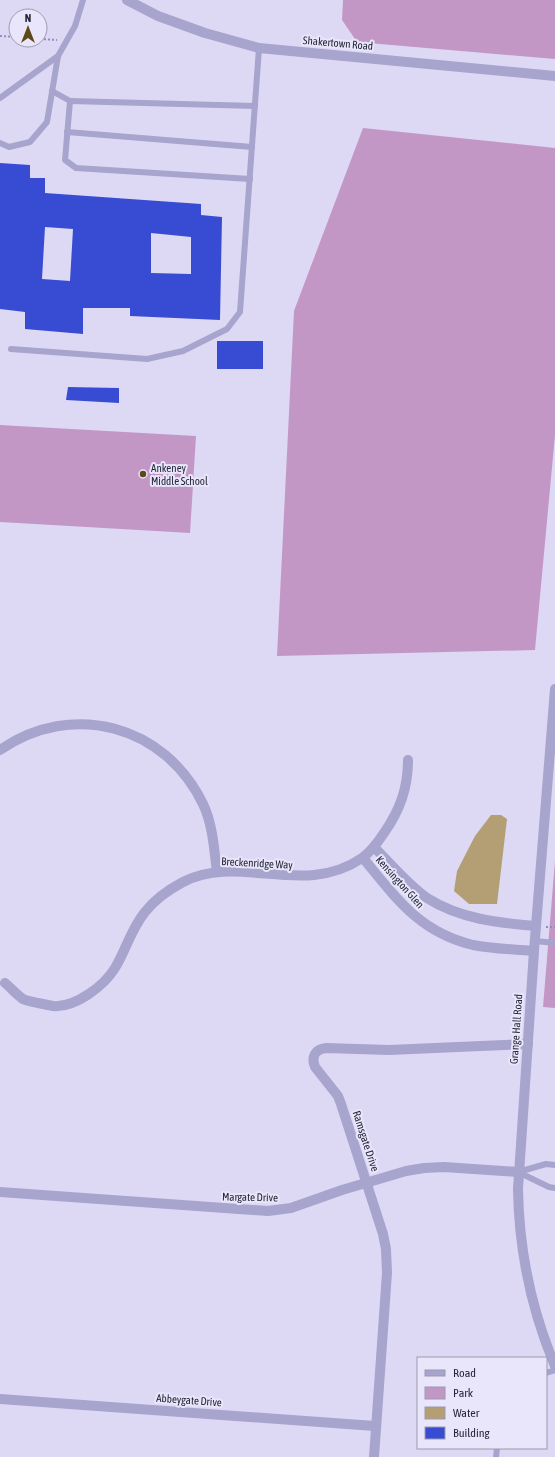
<svg xmlns="http://www.w3.org/2000/svg" width="555" height="1457" font-family="'Asap Condensed',sans-serif">
  <style>
    .green { fill: #c397c5 }
    .water { fill: #b49f75 }
    .building { fill: #384cd3; fill-rule: evenodd }
    .lines { fill: none; stroke-linecap: round; stroke-linejoin: round }
    .path { stroke: #908eb9; stroke-width: 2; stroke-dasharray: 2 2; stroke-linecap: butt }
    .service { stroke: #a7a4cd; stroke-width: 6 }
    .minor { stroke: #a7a4cd; stroke-width: 10 }
    .tertiary { stroke: #a7a4cd; stroke-width: 10 }
    .poi-dot { fill: #5e4817; stroke: #e9e6fb; stroke-width: 1.5 }
    .labels { text-anchor: middle; dominant-baseline: central; stroke-width: 4; stroke-linejoin: round; paint-order: stroke }
    .street-label { font-size: 11px; fill: #262738; stroke: #e9e6fb }
    .poi-label { font-size: 11px; fill: #262738; stroke: #e9e6fb; text-anchor: start }
  </style>
  <rect width="100%" height="100%" fill="#ddd9f4"/>
  <g class="green">
    <polygon points="343,0 555,0 555,59 357,42 342,20"/>
    <polygon points="363,128 555,148 555,435 535,650 277,656 294,311"/>
    <polygon points="0,425 196,436 190,533 0,522"/>
    <polygon points="555,861 555,1008 543,1007"/>
  </g>
  <polygon class="water" points="491,815 501,815 507,819 497,904 469,904 454,891 457,871 475,836"/>
  <g class="building">
    <path d="M0,163l30,2v13h15v15l156,11v11l21,2 -2,103 -90,-4v-8h-47v26l-58,-5v-17l-25,-3zM45,227l28,2 -3,52 -28,-2zM151,233l40,4v37l-40,-1z"/>
    <rect x="217" y="341" width="46" height="28"/>
    <polygon points="68,387 119,388 119,403 66,400"/>
  </g>
  <g class="lines">
    <g class="path">
      <polyline points="0,36 16,37"/>
      <polyline points="40,39 57,40"/>
      <polyline points="546,927 555,927"/>
    </g>
    <g class="service">
      <polyline points="52,91 70,101 65,160 76,168 250,179"/>
      <polyline points="0,98 58,56"/>
      <polyline points="70,101 255,106"/>
      <polyline points="67,132 252,147"/>
      <polyline points="0,143 9,147 30,142 47,122 58,56 75,26 83,0"/>
      <polyline points="11,349 147,359 183,351 227,329 240,312 259,48"/>
      <polyline points="535,941 555,943"/>
      <polyline points="555,1165 546,1164 518,1172 549,1187 555,1188"/>
      <polyline points="546,1373 555,1370"/>
      <polyline points="496,1457 497,1448"/>
    </g>
    <g class="minor">
      <path d="M0,750c72,-50 165,-25 203,54 10,21 11,45 14,68"/>
      <path d="M374,847c17,17 33,37 53,51 33,21 72,25 109,28"/>
      <path d="M363,858c33,40 56,74 110,87 20,4 41,4 61,6"/>
      <path d="M5,983c6,5 12,12 18,16 4,2 10,3 15,4 5,1 10,2 15,3 22,2 51,-20 62,-38 11,-18 16,-39 30,-56 10,-13 23,-22 38,-30 56,-29 121,16 179,-24 9,-6 16,-16 22,-25 16,-23 24,-45 24,-73"/>
      <polyline points="0,1192 268,1211 291,1208 342,1190 406,1171 424,1168 444,1167 518,1172"/>
      <polyline points="0,1399 375,1426"/>
      <path d="M374,1457l13,-184 -1,-24 -3,-15 -42,-130 -3,-8 -23,-29c-4,-10 0,-18 11,-19l63,2 139,-6"/>
    </g>
    <g class="tertiary">
      <polyline points="127,0 158,16 205,33 259,48 555,76"/>
      <path d="M555,689l-21,262 -16,238c1,62 13,120 37,177"/>
    </g>
  </g>
  <circle class="poi-dot" cx="143" cy="474" r="4"/>
  <g class="labels">
    <g class="street-label">
      <text transform="translate(338 43) rotate(5)">Shakertown Road</text>
      <text transform="translate(257 863) rotate(3)">Breckenridge Way</text>
      <text transform="translate(400 882) rotate(48)">Kensington Glen</text>
      <text transform="translate(516 1029) rotate(-86)">Grange Hall Road</text>
      <text transform="translate(366 1141) rotate(72)">Ramsgate Drive</text>
      <text transform="translate(250 1197) rotate(1)">Margate Drive</text>
      <text transform="translate(189 1400) rotate(4)">Abbeygate Drive</text>
    </g>
    <g class="poi-label">
      <text x="151" y="468">Ankeney<tspan x="151" dy="13">Middle School</tspan></text>
    </g>
  </g>
  <rect x="417" y="1357" width="130" height="92" fill="#e9e6fb" stroke="#9b9aad"/>
  <rect x="425" y="1370" width="20" height="6" fill="#a7a4cd" stroke="#9b9aad"/>
  <text x="453" y="1377" font-size="12" fill="#262738">Road</text>
  <rect x="425" y="1387" width="20" height="12" fill="#c397c5" stroke="#9b9aad"/>
  <text x="453" y="1397" font-size="12" fill="#262738">Park</text>
  <rect x="425" y="1407" width="20" height="12" fill="#b49f75" stroke="#9b9aad"/>
  <text x="453" y="1417" font-size="12" fill="#262738">Water</text>
  <rect x="425" y="1427" width="20" height="12" fill="#384cd3" stroke="#9b9aad"/>
  <text x="453" y="1437" font-size="12" fill="#262738">Building</text>
  <g transform="translate(28 28)"><circle r="19" fill="#e9e6fb" stroke="#9b9aad"/>
  <path d="M0-3L7 15L0 10L-7 15Z" fill="#5e4817"/>
  <text y="-6" font-size="11" font-weight="bold" text-anchor="middle" fill="#262738">N</text>
  </g>
</svg>
